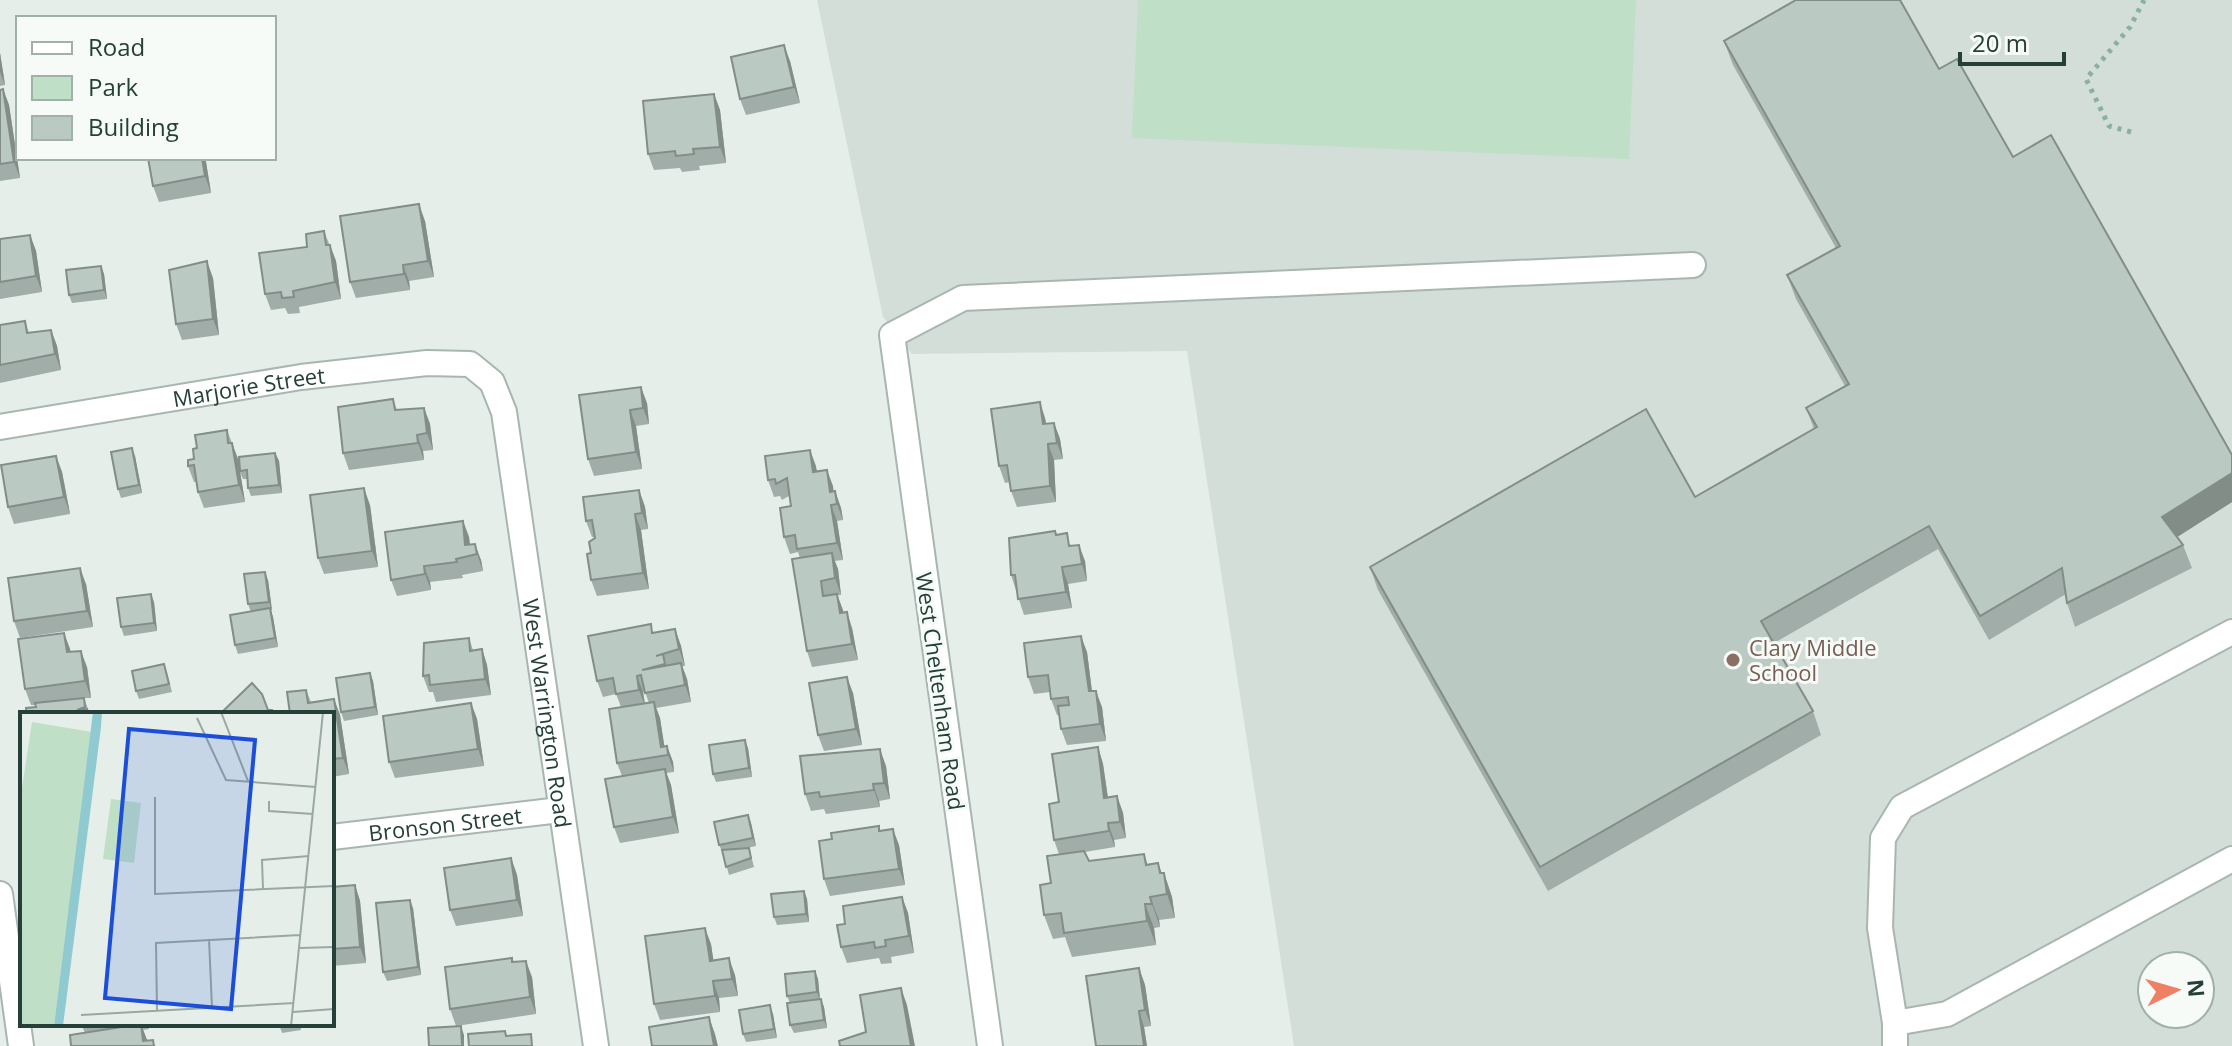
<svg xmlns="http://www.w3.org/2000/svg" width="2232" height="1046" font-family="'Open Sans',sans-serif">
  <style>
    .built { fill: #d4ded9; fill-rule: evenodd }
    .green { fill: #bfdfc7 }
    .lines { fill: none; stroke-linecap: round; stroke-linejoin: round }
    .minor-casing { stroke: #a8b6b1; stroke-width: 28 }
    .path { stroke: #87b1a2; stroke-width: 5; stroke-dasharray: 4 6; stroke-linecap: butt }
    .minor { stroke: #fff; stroke-width: 24 }
    .wall { fill: #a1ada8; fill-rule: evenodd }
    .shaded-wall { fill: #838d88 }
    .building { fill: #bbc9c3; stroke: #838d88; stroke-width: 2 }
    .education-dot { fill: #8d6e63; stroke: #f6fbf8; stroke-width: 3 }
    .labels { text-anchor: middle; dominant-baseline: central; stroke-width: 6; stroke-linejoin: round; paint-order: stroke }
    .street-label { font-size: 22px; fill: #254038; stroke: #f6fbf8 }
    .education-label { font-size: 22px; fill: #785e54; stroke: #f6fbf8; text-anchor: start }
    .inset-road { fill: none; stroke: #99a8a3; stroke-width: 2 }
    .view { fill: #1d4ed8; fill-opacity: 0.15; stroke: #1d4ed8; stroke-width: 4 }
    .inset-edge { fill: none; stroke: #254038; stroke-width: 4 }
  </style>
  <rect width="100%" height="100%" fill="#e6eeea"/>
  <path class="built" d="M817,0h1415v1046h-938l-107,-695 -275,3 -29,-37zM2152,966h48v48h-48z"/>
  <polygon class="green" points="1138,0 1636,0 1629,159 1132,138"/>
  <g class="lines">
    <g class="minor-casing">
      <g id="minor">
        <path id="s1" d="M0,427l301,-50 126,-14 43,1 22,18 12,30 92,634"/>
        <path id="s2" d="M332,837l228,-27"/>
        <polyline points="0,894 21,1046"/>
        <polyline points="1895,1023 1947,1014 2232,859"/>
        <polyline points="990,1046 892,335 963,298 1693,265"/>
        <polyline points="1895,1046 1895,1023 1880,928 1883,838 1902,807 2232,632"/>
      </g>
    </g>
    <polyline class="path" points="2131,132 2109,126 2086,79 2130,27 2144,0"/>
    <use href="#minor" class="minor"/>
  </g>
  <g class="wall">
    <polygon points="1724,41 1939,69 2013,157 2232,455 2232,502 2177,537 2183,545 2192,568 2075,627 2067,603 2066,594 1989,640 1938,549 1774,643 1813,711 1821,735 1548,891 1378,590 1370,567 1695,497 1814,429 1806,408 1845,386 1796,299 1787,275 1836,248 1733,65"/>
    <polygon points="0,53 5,85 0,86"/>
    <polygon points="790,61 800,103 746,115 740,99"/>
    <polygon points="3,89 9,105 20,178 0,181 0,90"/>
    <polygon points="714,94 720,110 726,163 699,166 700,170 682,172 680,168 654,170 648,154"/>
    <polygon points="202,158 205,158 206,162 211,193 159,202 153,186"/>
    <polygon points="425,221 434,277 409,281 410,290 356,298 350,282"/>
    <polygon points="324,231 336,261 341,299 299,307 300,313 288,314 285,308 271,310 265,294 307,247"/>
    <polygon points="30,235 36,251 42,292 0,299 0,239"/>
    <polygon points="101,266 104,274 107,299 72,303 69,295"/>
    <polygon points="213,278 219,335 182,340 176,324"/>
    <polygon points="25,321 29,333 51,330 57,346 61,370 0,383 0,325"/>
    <polygon points="579,395 647,403 649,424 636,426 642,469 594,476 588,459"/>
    <polygon points="393,399 397,410 424,408 430,424 433,450 423,451 424,460 349,470 343,453"/>
    <polygon points="1045,418 1046,424 1054,423 1060,439 1063,459 1054,460 1056,502 1017,507 1011,491 1010,482 1005,483 999,466"/>
    <polygon points="227,430 238,459 275,453 279,461 282,493 251,496 248,488 248,479 243,479 240,472 245,502 204,508 198,492 197,482 194,482 188,466 194,459 197,448"/>
    <polygon points="810,450 817,471 827,470 833,492 835,491 841,508 843,520 837,521 843,560 834,561 838,569 841,595 837,595 843,612 852,628 858,660 812,667 807,651 800,558 798,552 790,554 784,537 791,506 789,496 782,500 780,496 774,497 768,480"/>
    <polygon points="56,456 62,472 70,514 14,524 8,507"/>
    <polygon points="135,456 142,493 121,498 118,489"/>
    <polygon points="639,490 645,507 648,529 641,530 649,589 597,596 591,580 591,553 595,538 594,537 592,537 586,521"/>
    <polygon points="370,505 378,567 324,574 318,558"/>
    <polygon points="463,521 469,537 470,544 481,560 483,571 462,575 463,578 430,582 431,590 397,596 391,580"/>
    <polygon points="1055,531 1057,535 1072,546 1085,561 1087,581 1068,584 1072,608 1024,615 1011,575"/>
    <polygon points="268,580 272,610 271,610 273,617 278,647 238,654 235,645 251,612 248,604"/>
    <polygon points="86,584 93,627 20,638 14,621"/>
    <polygon points="154,602 157,631 124,636 121,627"/>
    <path d="M675,629l6,17 4,20h-3l5,13 4,23 -35,6 4,10 4,28h3l6,16 1,10 -8,1 5,12 8,48 -59,10 -6,-16 8,-51 -5,-13 4,-56 -5,-13 -13,3 -6,-16 57,-48zM643,692h2l4,11h-4z"/>
    <polygon points="64,633 71,652 87,667 91,698 84,698 90,714 36,707 35,705 31,705 25,689"/>
    <polygon points="469,638 473,650 482,649 487,665 491,695 436,702 433,692 429,692 423,676"/>
    <polygon points="1087,652 1092,691 1102,707 1106,741 1067,745 1061,729 1059,715 1057,715 1051,699 1050,692 1034,694 1028,677"/>
    <polygon points="167,673 172,692 139,699 136,691"/>
    <polygon points="370,673 373,681 378,715 344,721 341,712"/>
    <polygon points="306,690 311,702 334,699 340,715 349,774 332,777 332,714 290,714"/>
    <polygon points="853,693 862,745 824,751 818,735"/>
    <polygon points="471,703 477,719 484,766 395,778 389,762"/>
    <polygon points="1098,747 1103,764 1108,797 1117,796 1123,813 1126,838 1114,840 1115,847 1085,852 1089,861 1144,854 1148,865 1162,873 1164,873 1172,897 1175,918 1159,920 1160,927 1154,928 1156,945 1072,957 1065,937 1053,939 1044,915 1051,883 1059,854 1054,840 1059,802"/>
    <polygon points="748,748 752,777 716,782 713,774"/>
    <polygon points="886,766 890,799 879,801 880,807 826,814 824,809 811,811 805,794"/>
    <polygon points="748,815 751,823 756,846 747,848 749,848 754,867 729,875 723,853 719,845"/>
    <polygon points="879,826 880,831 899,845 905,885 830,896 824,879 832,839"/>
    <polygon points="511,858 517,875 523,916 456,926 450,910"/>
    <polygon points="355,885 360,901 366,963 332,966 332,887"/>
    <polygon points="804,891 807,899 809,922 777,925 774,917"/>
    <polygon points="902,897 908,913 914,953 891,957 892,963 881,964 879,958 847,963 841,947 845,924"/>
    <polygon points="413,908 421,975 387,981 383,972"/>
    <polygon points="711,944 713,960 735,975 738,996 719,998 720,1012 660,1020 654,1004"/>
    <polygon points="512,958 514,962 532,977 536,1014 456,1026 450,1009"/>
    <polygon points="1139,968 1145,985 1151,1026 1144,1027 1147,1046 1096,1046"/>
    <polygon points="815,971 818,979 820,999 824,1007 827,1028 794,1033 790,1025 790,1003 787,996"/>
    <polygon points="773,1014 777,1038 746,1042 743,1034"/>
    <polygon points="72,1024 148,1024 149,1029 143,1030 147,1040 156,1046 85,1033 82,1026 73,1027"/>
    <polygon points="279,1024 300,1024 301,1030 282,1033"/>
  </g>
  <g class="shaded-wall">
    <polygon points="784,45 790,61 800,103 794,87"/>
    <polygon points="0,53 5,85 0,72"/>
    <polygon points="3,89 9,105 20,178 14,162"/>
    <polygon points="714,94 720,110 726,163 720,147"/>
    <polygon points="202,158 205,158 206,162 211,193 205,176"/>
    <polygon points="419,204 425,221 434,277 428,261"/>
    <polygon points="30,235 36,251 42,292 36,276"/>
    <polygon points="330,245 336,261 341,299 335,282"/>
    <polygon points="207,261 213,278 219,335 213,319"/>
    <polygon points="403,265 409,281 410,290 404,274"/>
    <polygon points="101,266 104,274 107,299 104,290"/>
    <polygon points="51,330 57,346 61,370 55,354"/>
    <polygon points="641,387 647,403 649,424 643,408"/>
    <polygon points="1040,402 1045,418 1049,441 1043,424"/>
    <polygon points="424,408 430,424 433,450 427,433"/>
    <polygon points="630,410 636,426 642,469 636,452"/>
    <polygon points="1054,423 1060,439 1063,459 1057,443"/>
    <polygon points="417,435 423,451 424,460 418,443"/>
    <polygon points="232,443 238,459 245,502 239,485"/>
    <polygon points="1048,444 1054,460 1056,502 1050,486"/>
    <polygon points="132,448 135,456 142,493 139,485"/>
    <polygon points="810,450 816,466 819,488 813,472"/>
    <polygon points="275,453 279,461 282,493 279,485"/>
    <polygon points="56,456 62,472 70,514 64,497"/>
    <polygon points="827,470 833,486 835,504 830,492"/>
    <polygon points="2232,473 2232,502 2171,541 2162,517"/>
    <polygon points="364,488 370,505 378,567 372,551"/>
    <polygon points="639,490 645,507 648,529 642,513"/>
    <polygon points="835,491 841,508 843,520 837,504"/>
    <polygon points="831,505 837,521 843,560 837,543"/>
    <polygon points="635,514 641,530 649,589 643,573"/>
    <polygon points="463,521 469,537 471,556 465,545"/>
    <polygon points="475,544 481,560 483,571 477,554"/>
    <polygon points="1079,545 1085,561 1087,581 1082,564"/>
    <polygon points="832,553 838,569 841,595 835,578"/>
    <polygon points="424,566 430,582 431,590 425,574"/>
    <polygon points="1062,567 1068,584 1072,608 1066,592"/>
    <polygon points="80,568 86,584 93,627 87,611"/>
    <polygon points="265,572 268,580 272,610 269,602"/>
    <polygon points="151,594 154,602 157,631 154,623"/>
    <polygon points="837,594 843,610 846,629 840,613"/>
    <polygon points="270,608 273,617 278,647 275,638"/>
    <polygon points="847,612 852,628 858,660 852,644"/>
    <polygon points="675,629 681,646 685,666 679,649"/>
    <polygon points="64,633 70,649 73,669 67,652"/>
    <polygon points="1081,636 1087,652 1094,708 1089,691"/>
    <polygon points="482,649 487,665 491,695 485,679"/>
    <polygon points="81,651 87,667 91,698 85,681"/>
    <polygon points="681,663 687,679 691,702 685,685"/>
    <polygon points="370,673 373,681 378,715 375,707"/>
    <polygon points="637,676 643,692 645,706 639,690"/>
    <polygon points="847,677 853,693 862,745 856,729"/>
    <polygon points="1096,691 1102,707 1106,741 1100,724"/>
    <polygon points="334,699 340,715 349,774 343,758"/>
    <polygon points="654,702 660,718 666,756 661,747"/>
    <polygon points="471,703 477,719 484,766 478,749"/>
    <polygon points="745,740 748,748 752,777 749,768"/>
    <polygon points="667,746 673,762 674,772 668,755"/>
    <polygon points="1098,747 1103,764 1110,814 1104,798"/>
    <polygon points="880,749 886,766 890,799 884,783"/>
    <polygon points="665,769 671,785 679,833 673,817"/>
    <polygon points="873,784 879,801 880,807 874,790"/>
    <polygon points="1117,796 1123,813 1126,838 1120,822"/>
    <polygon points="748,815 751,823 756,846 753,838"/>
    <polygon points="1108,823 1114,840 1115,847 1109,831"/>
    <polygon points="893,829 899,845 905,885 899,869"/>
    <polygon points="511,858 517,875 523,916 517,900"/>
    <polygon points="1158,863 1165,882 1164,873 1172,897 1175,918 1160,873"/>
    <polygon points="355,885 360,901 366,963 360,947"/>
    <polygon points="804,891 807,899 809,922 806,914"/>
    <polygon points="902,897 908,913 914,953 909,936"/>
    <polygon points="1150,897 1159,920 1160,927 1152,904"/>
    <polygon points="410,900 413,908 421,975 418,967"/>
    <polygon points="1145,904 1154,928 1156,945 1147,921"/>
    <polygon points="705,928 711,944 716,977 710,961"/>
    <polygon points="729,958 735,975 738,996 732,979"/>
    <polygon points="526,961 532,977 536,1014 530,997"/>
    <polygon points="1139,968 1145,985 1151,1026 1145,1010"/>
    <polygon points="815,971 818,979 820,1001 817,992"/>
    <polygon points="713,981 719,998 720,1012 715,996"/>
    <polygon points="901,988 907,1005 915,1046 911,1046"/>
    <polygon points="821,999 824,1007 827,1028 824,1020"/>
    <polygon points="770,1005 773,1014 777,1038 774,1029"/>
    <polygon points="1139,1011 1144,1027 1147,1046 1144,1046"/>
    <polygon points="709,1017 715,1034 718,1046 714,1046"/>
    <polygon points="141,1024 147,1040 143,1041"/>
    <polygon points="461,1026 464,1035 464,1046 462,1046"/>
  </g>
  <g class="building">
    <polygon points="1796,0 1900,0 1939,69 1957,59 2013,157 2051,135 2232,455 2232,473 2162,517 2183,545 2067,603 2062,568 1980,616 1929,526 1761,621 1813,711 1540,867 1370,567 1646,409 1695,497 1817,427 1806,408 1849,384 1787,275 1840,246 1724,41"/>
    <polygon points="784,45 794,87 740,99 731,57"/>
    <polygon points="3,89 14,162 0,164 0,90"/>
    <polygon points="714,94 720,147 693,149 694,154 676,156 675,151 648,154 643,101"/>
    <polygon points="148,158 202,158 205,176 153,186"/>
    <polygon points="419,204 428,261 403,265 404,274 350,282 340,216"/>
    <polygon points="324,231 326,245 330,245 335,282 293,291 294,297 282,298 281,292 265,294 259,253 307,247 306,234"/>
    <polygon points="30,235 36,276 0,282 0,239"/>
    <polygon points="207,261 213,319 176,324 169,270"/>
    <polygon points="101,266 104,290 69,295 66,270"/>
    <polygon points="25,321 27,333 51,330 55,354 0,365 0,325"/>
    <polygon points="641,387 643,408 630,410 636,452 588,459 579,395"/>
    <polygon points="393,399 395,410 424,408 427,433 417,435 418,443 343,453 338,407"/>
    <polygon points="1040,402 1043,424 1054,423 1057,443 1048,444 1050,486 1011,491 1007,465 999,466 991,409"/>
    <polygon points="227,430 228,443 232,443 239,485 198,492 194,465 188,466 188,460 194,459 193,449 197,448 195,435"/>
    <polygon points="132,448 139,485 118,489 111,452"/>
    <polygon points="810,450 813,472 827,470 830,492 835,491 837,504 831,505 837,543 797,549 795,535 784,537 780,508 791,506 787,478 776,484 775,479 768,480 765,456"/>
    <polygon points="275,453 279,485 248,488 247,470 240,471 239,457"/>
    <polygon points="56,456 64,497 8,507 1,465"/>
    <polygon points="364,488 372,551 318,558 310,495"/>
    <polygon points="639,490 642,513 635,514 643,573 591,580 587,554 591,553 589,542 595,538 592,520 586,521 583,497"/>
    <polygon points="463,521 465,545 475,544 477,554 456,559 457,562 424,566 425,574 391,580 385,532"/>
    <polygon points="1055,531 1056,535 1067,533 1069,546 1079,545 1082,564 1062,567 1066,592 1018,599 1015,575 1011,575 1009,538"/>
    <polygon points="832,553 835,578 821,581 823,596 837,594 840,613 847,612 852,644 807,651 792,559"/>
    <polygon points="80,568 87,611 14,621 8,578"/>
    <polygon points="265,572 269,602 248,604 244,574"/>
    <polygon points="151,594 154,623 121,627 117,598"/>
    <polygon points="270,608 275,638 235,645 230,615"/>
    <polygon points="651,624 652,633 675,629 679,649 656,656 663,654 665,664 642,670 681,663 685,685 645,693 641,675 637,676 639,690 616,694 613,678 597,681 588,636"/>
    <polygon points="64,633 67,652 81,651 85,681 25,689 18,639"/>
    <polygon points="1081,636 1089,691 1096,691 1100,724 1061,729 1058,706 1069,705 1068,697 1051,699 1048,675 1028,677 1024,643"/>
    <polygon points="469,638 470,651 482,649 485,679 430,685 429,675 423,676 424,643"/>
    <polygon points="164,664 169,684 136,691 132,671"/>
    <polygon points="370,673 375,707 341,712 336,678"/>
    <polygon points="847,677 856,729 818,735 809,683"/>
    <polygon points="252,683 262,694 268,710 272,710 273,714 220,714"/>
    <polygon points="306,690 308,703 334,699 343,758 332,759 332,714 290,714 287,692"/>
    <polygon points="84,698 85,707 77,710 87,709 88,714 27,714 26,708 36,707 35,703"/>
    <polygon points="654,702 661,747 667,746 668,755 617,763 609,709"/>
    <polygon points="471,703 478,749 389,762 383,716"/>
    <polygon points="745,740 749,768 713,774 709,745"/>
    <polygon points="1098,747 1104,798 1117,796 1120,822 1108,823 1109,831 1054,840 1049,804 1059,802 1052,754"/>
    <polygon points="880,749 884,783 873,784 874,790 820,797 819,792 805,794 800,756"/>
    <polygon points="665,769 673,817 614,827 605,779"/>
    <polygon points="748,815 753,838 719,845 714,822"/>
    <polygon points="879,826 879,831 893,829 899,869 824,879 819,841 832,839 831,833"/>
    <polygon points="749,848 751,858 726,867 722,850"/>
    <polygon points="1084,851 1089,861 1144,854 1146,865 1158,863 1160,873 1164,873 1167,894 1150,897 1152,904 1145,904 1147,921 1064,933 1061,913 1044,915 1040,885 1051,883 1047,856"/>
    <polygon points="511,858 517,900 450,910 444,868"/>
    <polygon points="355,885 360,947 332,949 332,887"/>
    <polygon points="804,891 806,914 774,917 771,894"/>
    <polygon points="902,897 909,936 885,940 886,946 875,948 874,942 841,947 837,925 845,924 843,906"/>
    <polygon points="410,900 418,967 383,972 376,903"/>
    <polygon points="705,928 710,961 729,958 732,979 713,981 715,996 654,1004 645,936"/>
    <polygon points="512,958 512,962 526,961 530,997 450,1009 445,967"/>
    <polygon points="1139,968 1145,1010 1139,1011 1144,1046 1096,1046 1086,976"/>
    <polygon points="815,971 817,992 787,996 785,974"/>
    <polygon points="901,988 911,1046 840,1046 839,1041 866,1032 860,995"/>
    <polygon points="821,999 824,1020 790,1025 787,1003"/>
    <polygon points="770,1005 774,1029 743,1034 739,1010"/>
    <polygon points="709,1017 714,1046 652,1046 649,1027"/>
    <polygon points="141,1024 143,1041 153,1040 154,1046 71,1046 70,1035"/>
    <polygon points="461,1026 462,1046 429,1046 428,1028"/>
    <polygon points="505,1031 506,1036 531,1034 532,1046 469,1046 468,1034"/>
  </g>
  <circle class="education-dot" cx="1733" cy="660" r="8"/>
  <g class="labels">
    <g class="street-label">
      <text stroke="none"><textPath href="#s1" startOffset="252">Marjorie Street</textPath></text>
      <text transform="translate(941 691) rotate(82)">West Cheltenham Road</text>
      <text stroke="none"><textPath href="#s1" startOffset="840">West Warrington Road</textPath></text>
      <text stroke="none"><textPath href="#s2" startOffset="114">Bronson Street</textPath></text>
    </g>
    <g class="education-label">
      <text x="1749" y="647">Clary Middle<tspan x="1749" dy="25">School</tspan></text>
    </g>
  </g>
  <g transform="translate(20 712)">
    <rect width="314" height="314" fill="#e6eeea"/>
    <path d="M12,10l60,10 -38,294h-34v-225zM91,87l30,4 -7,60 -31,-4z" fill="#bfdfc7"/>
    <path d="M73,0h9l-1,15 -38,299h-9z" fill="#90cad1"/>
    <path class="inset-road" d="M201,0l27,69M177,6l29,62 90,7M135,85v97l179,-8M249,89v10l44,3M243,177l-1,-29 47,-4M189,227l3,69M280,236l34,-1M137,299l-1,-68 144,-8M273,300l41,-3M61,303l213,-12M271,314l32,-314"/>
    <path class="view" d="M109,17l126,11 -24,269 -126,-11z"/>
    <rect width="314" height="314" class="inset-edge"/>
  </g>
  <rect x="16" y="16" width="260" height="144" fill="#f6fbf8" stroke="#a2b0ab" stroke-width="2"/>
  <rect x="32" y="42" width="40" height="12" fill="#ffffff" stroke="#a2b0ab" stroke-width="2"/>
  <text x="88" y="56" font-size="24" fill="#254038">Road</text>
  <rect x="32" y="76" width="40" height="24" fill="#bfdfc7" stroke="#a2b0ab" stroke-width="2"/>
  <text x="88" y="96" font-size="24" fill="#254038">Park</text>
  <rect x="32" y="116" width="40" height="24" fill="#bbc9c3" stroke="#a2b0ab" stroke-width="2"/>
  <text x="88" y="136" font-size="24" fill="#254038">Building</text>
  <g transform="translate(2176 990) rotate(85)"><circle r="38" fill="#f6fbf8" stroke="#a2b0ab" stroke-width="2"/>
  <path d="M0-6L14 30L0 20L-14 30Z" fill="#ef8063"/>
  <text y="-12" font-size="22" font-weight="bold" text-anchor="middle" fill="#254038">N</text>
  </g>
  <path d="M1960 52v12h104v-12" fill="none" stroke="#254038" stroke-width="4"/>
  <text x="1972" y="52" font-size="24" fill="#254038" stroke="#f6fbf8" stroke-width="6" paint-order="stroke">20 m</text>
</svg>
